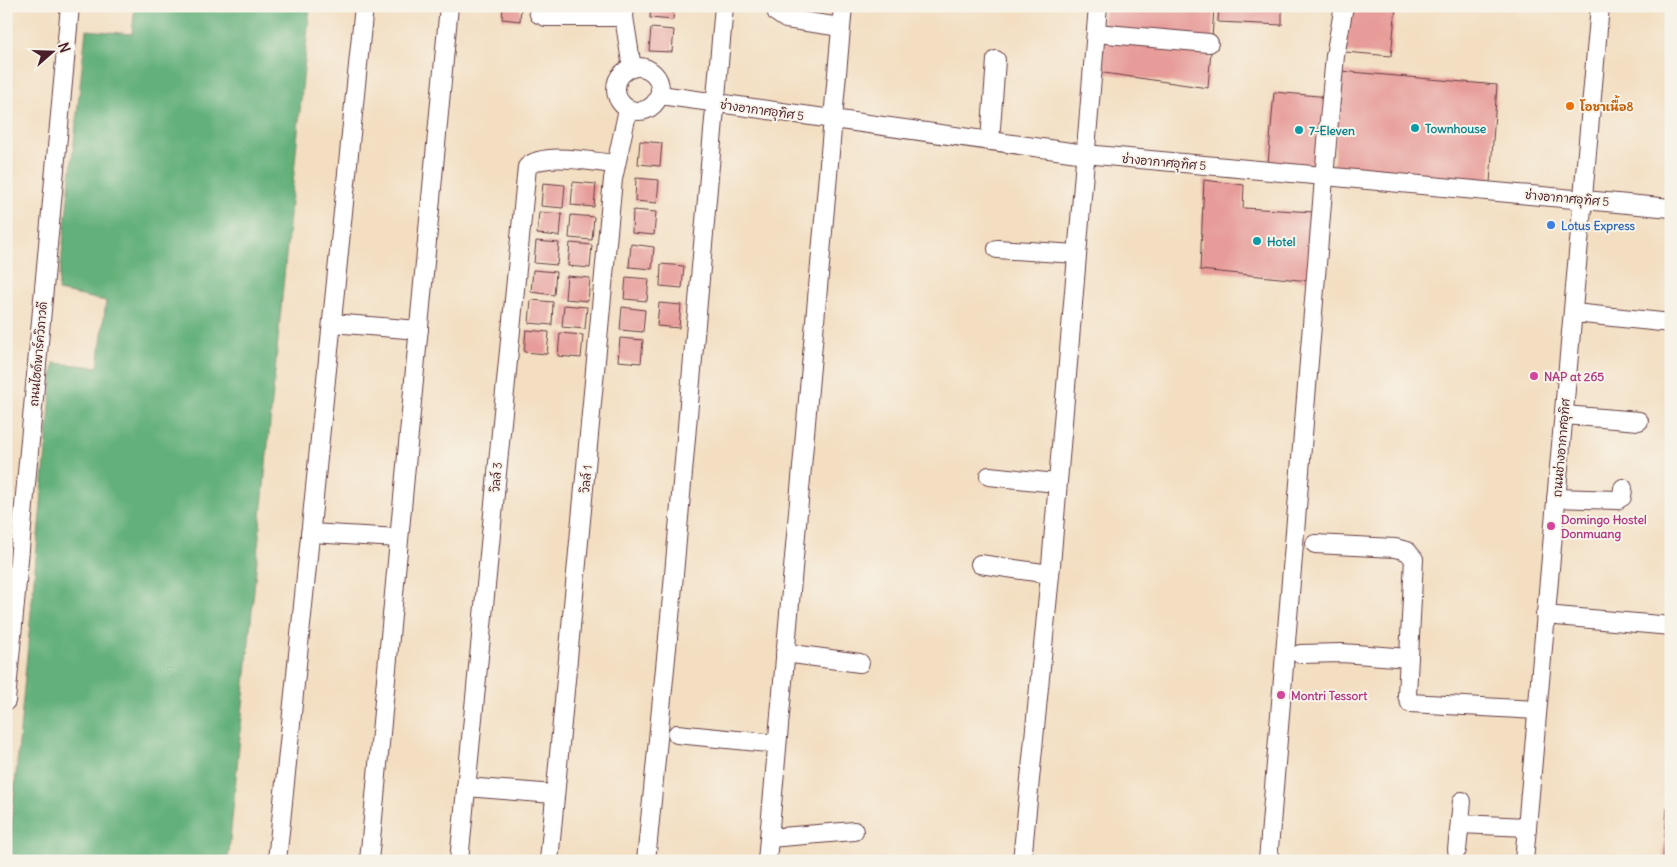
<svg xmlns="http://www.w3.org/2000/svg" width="1677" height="867" font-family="Delius,'Playpen Sans Thai',sans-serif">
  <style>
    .forest { fill: #64b07a; stroke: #576852 }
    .building { fill: #e79c99 }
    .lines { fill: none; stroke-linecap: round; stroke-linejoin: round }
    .minor-casing { stroke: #633c42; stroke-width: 20 }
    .minor { stroke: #fff; stroke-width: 18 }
    .food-dot { fill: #e8710a; stroke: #f7f3e8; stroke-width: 2 }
    .culture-dot { fill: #0f9aa8; stroke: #f7f3e8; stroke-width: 2 }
    .shop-dot { fill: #3f7fe0; stroke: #f7f3e8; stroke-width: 2 }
    .hotel-dot { fill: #d1479c; stroke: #f7f3e8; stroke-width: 2 }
    .labels { text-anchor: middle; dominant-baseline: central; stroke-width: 4; stroke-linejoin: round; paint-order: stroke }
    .food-label { font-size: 12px; font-weight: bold; fill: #c56008; stroke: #f7f3e8; text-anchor: start }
    .street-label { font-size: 12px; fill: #4a1f2b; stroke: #f7f3e8 }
    .culture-label { font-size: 12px; font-weight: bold; fill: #0d838f; stroke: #f7f3e8; text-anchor: start }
    .shop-label { font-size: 12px; font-weight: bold; fill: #366cbe; stroke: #f7f3e8; text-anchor: start }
    .hotel-label { font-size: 12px; font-weight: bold; fill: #b23c85; stroke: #f7f3e8; text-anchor: start }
  </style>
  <rect width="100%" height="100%" fill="#f7f3e8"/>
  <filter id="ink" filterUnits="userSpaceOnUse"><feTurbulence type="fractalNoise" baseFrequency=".02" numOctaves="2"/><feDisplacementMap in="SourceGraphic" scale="10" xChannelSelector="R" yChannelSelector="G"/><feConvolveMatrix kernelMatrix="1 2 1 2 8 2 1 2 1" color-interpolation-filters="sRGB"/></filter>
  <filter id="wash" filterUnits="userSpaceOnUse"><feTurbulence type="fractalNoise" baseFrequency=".0096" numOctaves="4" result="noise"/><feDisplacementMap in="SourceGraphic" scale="20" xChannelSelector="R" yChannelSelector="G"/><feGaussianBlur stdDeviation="1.12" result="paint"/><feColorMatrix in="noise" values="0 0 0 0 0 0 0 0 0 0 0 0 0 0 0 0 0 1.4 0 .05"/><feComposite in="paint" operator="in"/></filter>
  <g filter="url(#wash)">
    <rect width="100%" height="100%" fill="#f3dec1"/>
    <polygon class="forest" points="135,6 310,6 228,861 8,861 54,363 98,367 106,301 58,291 86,30 132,34"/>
    <g id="blocks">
      <g class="building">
        <polygon points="503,6 521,6 520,21 502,19"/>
        <polygon points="651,6 674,6 673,20 650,18"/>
        <polygon points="1105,6 1214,6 1212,40 1102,28"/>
        <polygon points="1219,6 1282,6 1282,25 1218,22"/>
        <polygon points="1349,6 1396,6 1391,56 1345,52"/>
        <polygon points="651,28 674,30 672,52 649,51"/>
        <polygon points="1099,39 1211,50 1208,88 1097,72"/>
        <polygon points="1341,71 1497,85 1490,183 1333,171"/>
        <polygon points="1274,92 1329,97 1323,168 1268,164"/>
        <polygon points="640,141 662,143 660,166 638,164"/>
        <polygon points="636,178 659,180 657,203 635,201"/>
        <polygon points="1204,180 1244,185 1243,208 1314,212 1309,281 1200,270"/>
        <polygon points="573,182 596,184 594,207 571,205"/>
        <polygon points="543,183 565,185 563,208 541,206"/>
        <polygon points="633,210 656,212 654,235 632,233"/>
        <polygon points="539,212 562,214 560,236 537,234"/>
        <polygon points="571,215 594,217 592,240 569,238"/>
        <polygon points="536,241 559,243 557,265 534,263"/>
        <polygon points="570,243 592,245 590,268 568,266"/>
        <polygon points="631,244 654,247 652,269 629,267"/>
        <polygon points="661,264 684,266 682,288 660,286"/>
        <polygon points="533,270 556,272 554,295 531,292"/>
        <polygon points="567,276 590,278 588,301 565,299"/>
        <polygon points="626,277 649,279 647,301 624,299"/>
        <polygon points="531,300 553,302 552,325 529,323"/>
        <polygon points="659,303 681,305 679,328 657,326"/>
        <polygon points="564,305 587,307 585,329 562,327"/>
        <polygon points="622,307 645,310 643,332 620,330"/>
        <polygon points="526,330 549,332 547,354 524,352"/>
        <polygon points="560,333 583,335 581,358 558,356"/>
        <polygon points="620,338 643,340 641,363 618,361"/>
        <polygon points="1667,808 1671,808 1671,861 1663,861"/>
      </g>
    </g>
  </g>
  <g filter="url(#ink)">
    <use href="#blocks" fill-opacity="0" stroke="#633c42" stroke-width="1"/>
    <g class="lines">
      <g class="minor-casing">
        <g id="minor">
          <polyline points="537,6 539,14 546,17 624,17"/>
          <polyline points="778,6 777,13 786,19 841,27"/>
          <polyline points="625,7 624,17 632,68"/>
          <polyline points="1096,33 1209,43"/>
          <circle cx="638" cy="89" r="22"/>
          <polyline points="660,95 1085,154 1671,208"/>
          <polyline points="990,141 996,60"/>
          <polyline points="997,249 1076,254"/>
          <polyline points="1574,313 1671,323"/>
          <polyline points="332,323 419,330"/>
          <polyline points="1564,415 1639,421"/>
          <polyline points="989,476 1056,483"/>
          <polyline points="1556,498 1617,500 1622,497 1623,488"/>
          <polyline points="310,533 399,538"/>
          <polyline points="1315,544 1395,548 1407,551 1414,559 1407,695 1410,703 1536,710"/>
          <polyline points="980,564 1050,574"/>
          <polyline points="1545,615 1671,626"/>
          <polyline points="785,653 860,663"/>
          <polyline points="1300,654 1342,653 1409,658"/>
          <polyline points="6,701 70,6"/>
          <polyline points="677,734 777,744"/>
          <polyline points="466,787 554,794"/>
          <polyline points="1460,824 1527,827"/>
          <polyline points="769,838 854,831"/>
          <polyline points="1457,850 1462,801"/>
          <polyline points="277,861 364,6"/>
          <polyline points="369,861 449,6"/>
          <path d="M459,861l68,-694c17,-16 65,-5 88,-3"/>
          <polyline points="549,861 613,179 628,109"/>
          <polyline points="646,861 672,597 724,6"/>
          <polyline points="767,861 843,6"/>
          <polyline points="1022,861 1051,565 1098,6"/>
          <polyline points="1268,861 1327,142 1335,56 1344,6"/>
          <polyline points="1524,861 1600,6"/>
        </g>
      </g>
      <use href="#minor" class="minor"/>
    </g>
  </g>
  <circle class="food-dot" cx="1570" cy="106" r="5"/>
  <g class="culture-dot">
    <circle cx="1415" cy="128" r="5"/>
    <circle cx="1299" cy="130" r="5"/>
    <circle cx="1257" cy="241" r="5"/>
  </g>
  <circle class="shop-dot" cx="1551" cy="225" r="5"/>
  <g class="hotel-dot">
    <circle cx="1534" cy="376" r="5"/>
    <circle cx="1551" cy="526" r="5"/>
    <circle cx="1281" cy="695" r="5"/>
  </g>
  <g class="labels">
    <g class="food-label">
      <text x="1580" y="106">โอชาเนื้อ8</text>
    </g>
    <g class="street-label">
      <text transform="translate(762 110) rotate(8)">ช่างอากาศอุทิศ 5</text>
      <text transform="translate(1164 162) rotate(5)">ช่างอากาศอุทิศ 5</text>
      <text transform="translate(1567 198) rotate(5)">ช่างอากาศอุทิศ 5</text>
      <text transform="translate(38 354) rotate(-85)">ถนนไฮด์พาร์ควิภาวดี</text>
      <text transform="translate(1561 448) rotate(-85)">ถนนช่างอากาศอุทิศ</text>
      <text transform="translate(496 477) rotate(-85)">วิลล์ 3</text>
      <text transform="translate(586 479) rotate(-84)">วิลล์ 1</text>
    </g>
    <g class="culture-label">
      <text x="1425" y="128">Townhouse</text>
      <text x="1309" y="130">7-Eleven</text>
      <text x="1267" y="241">Hotel</text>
    </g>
    <g class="shop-label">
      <text x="1561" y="225">Lotus Express</text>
    </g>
    <g class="hotel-label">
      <text x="1544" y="376">NAP at 265</text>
      <text x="1561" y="519">Domingo Hostel<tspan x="1561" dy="14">Donmuang</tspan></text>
      <text x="1291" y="695">Montri Tessort</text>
    </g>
  </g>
  <rect width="1677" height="867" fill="none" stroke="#f7f3e8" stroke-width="25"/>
  <g transform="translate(52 52) rotate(70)" stroke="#f7f3e8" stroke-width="4" paint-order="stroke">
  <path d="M0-4L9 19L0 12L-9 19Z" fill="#4a1f2b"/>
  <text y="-8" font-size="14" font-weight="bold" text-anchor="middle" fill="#4a1f2b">N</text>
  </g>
</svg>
